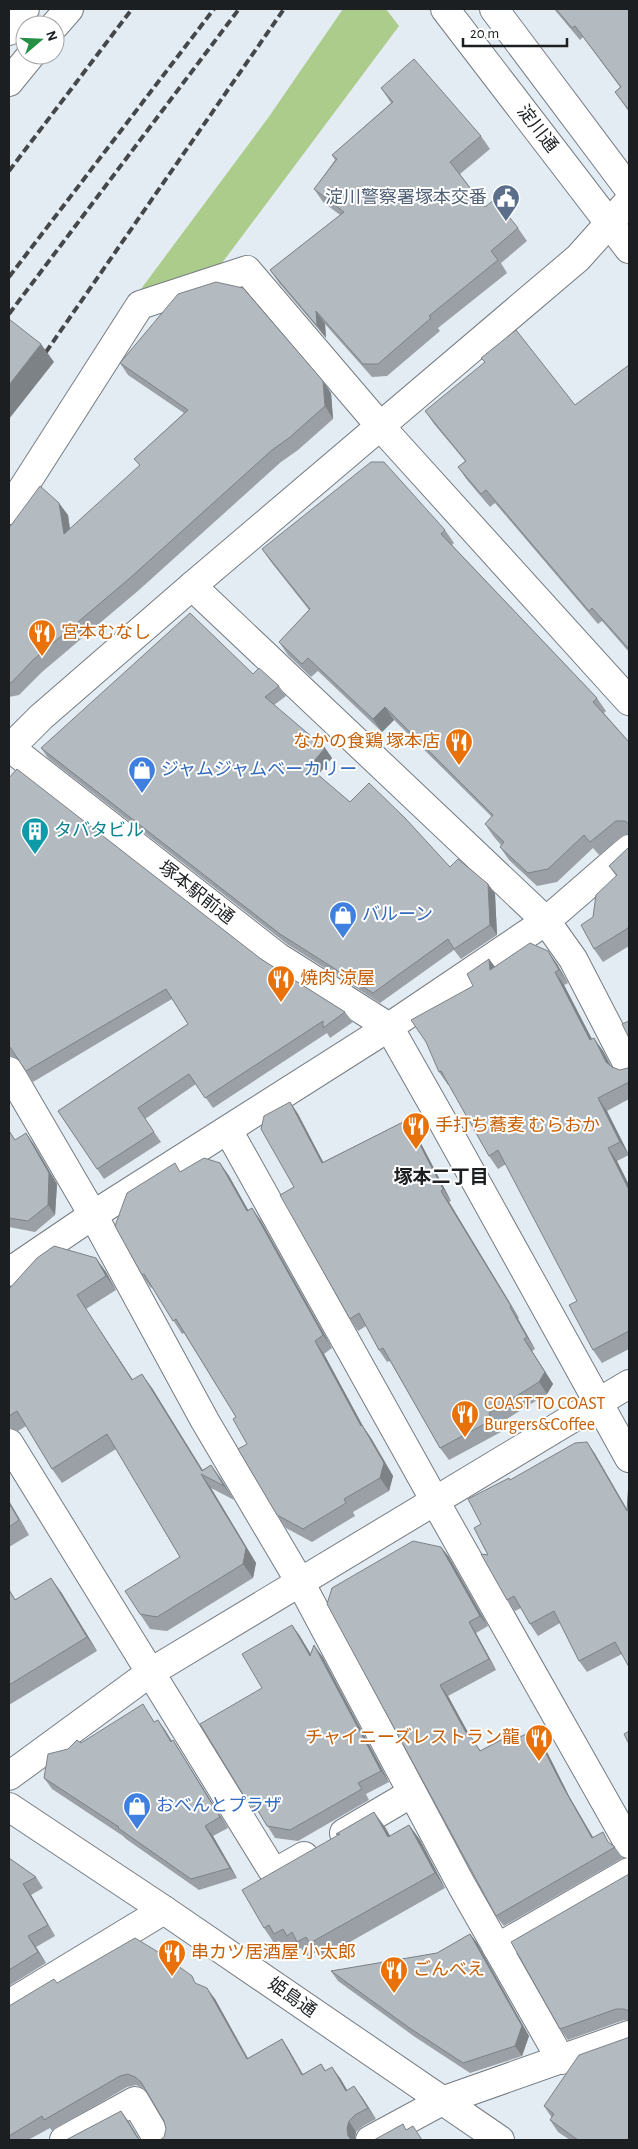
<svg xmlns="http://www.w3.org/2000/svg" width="638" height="2149" font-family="'Alegreya Sans','Noto Sans JP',sans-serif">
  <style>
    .green { fill: #abcc8b }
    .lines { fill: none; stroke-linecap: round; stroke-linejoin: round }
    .minor-casing { stroke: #757c82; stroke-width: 30 }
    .major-casing { stroke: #757c82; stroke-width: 30 }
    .highway-casing { stroke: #757c82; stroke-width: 30 }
    .minor { stroke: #fff; stroke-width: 28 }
    .major { stroke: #fff; stroke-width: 28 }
    .highway { stroke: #fff; stroke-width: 28 }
    .rail { stroke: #44484b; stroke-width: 4; stroke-dasharray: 8 4; stroke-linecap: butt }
    .wall { fill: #9aa0a5 }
    .shaded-wall { fill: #7d8286 }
    .building { fill: #b3bac0; stroke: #7d8286 }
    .labels { text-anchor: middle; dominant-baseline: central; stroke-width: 4; stroke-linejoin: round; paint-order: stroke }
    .street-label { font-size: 18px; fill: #1c1f21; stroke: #fff }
    .service-label { font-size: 18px; fill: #4e5e75; stroke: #fff; text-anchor: end }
    .food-label { font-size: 18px; fill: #c56008; stroke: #fff; text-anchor: start }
    .shop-label { font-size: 18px; fill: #366cbe; stroke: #fff; text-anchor: start }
    .culture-label { font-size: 18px; fill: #0d838f; stroke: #fff; text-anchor: start }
    .neighbourhood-label { font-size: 19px; font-weight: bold; fill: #1c1f21; stroke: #fff }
  </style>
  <rect width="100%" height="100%" fill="#e4ecf3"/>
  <polygon class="green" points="343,9 386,9 399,26 219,267 138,293 268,118"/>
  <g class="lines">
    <g class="minor-casing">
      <g id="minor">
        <polyline points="445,9 629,249"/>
        <polyline points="494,9 629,189"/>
        <polyline points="9,510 140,305 247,270 380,426 629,701"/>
        <polyline points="192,586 546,921 573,959 629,1067"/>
        <polyline points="9,747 278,957 389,1027 444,1124 629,1458"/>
        <polyline points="9,749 41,717 192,586 578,258 629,201"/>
        <polyline points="9,1071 93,1215 205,1421 300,1582 462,1886 561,2060"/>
        <polyline points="228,1130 435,1501 629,1844"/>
        <polyline points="9,1272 93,1215 389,1027 546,921 629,849"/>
        <polyline points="9,1443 274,1873 304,1856"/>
        <polyline points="9,1776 151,1672 629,1384"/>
        <polyline points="344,1833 412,1793"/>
        <polyline points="497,1948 629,1872"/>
        <polyline points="9,2004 164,1910"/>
        <polyline points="64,2140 135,2101 158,2140"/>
        <polyline points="370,2140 442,2101 629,2035"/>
      </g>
    </g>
    <g class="major-casing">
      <polyline id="major" points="9,1807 164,1910 500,2140"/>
    </g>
    <g class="highway-casing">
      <g id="highway">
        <polyline points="55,25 69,9"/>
        <polyline points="9,31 25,9"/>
        <polyline points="9,82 31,55"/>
      </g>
    </g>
    <use href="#minor" class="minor"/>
    <use href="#major" class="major"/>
    <use href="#highway" class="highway"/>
    <g class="rail">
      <polyline points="9,171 132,9"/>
      <polyline points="9,277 214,9"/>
      <polyline points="9,314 239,9"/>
      <polyline points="39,362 284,9"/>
    </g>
  </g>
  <g class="wall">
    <polygon points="554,9 629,9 629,112 615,92 620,87 583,37 580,40"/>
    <polygon points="381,88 481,136 490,149 460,174 485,207 518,228 527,241 501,263 507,273 438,328 440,331 387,376 372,377 325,324 326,338 279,283 270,270 340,215 323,202 314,189 335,160 332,155 391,103"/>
    <polygon points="120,363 331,393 333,419 298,450 281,462 139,590 42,672 19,695 9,697 9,528 68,515 70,529 140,466 134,459 184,413 128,375"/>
    <polygon points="629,365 629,652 602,621 598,624 495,503 490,507 467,480 458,467 465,461 434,424 425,411 575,405"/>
    <polygon points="445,530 454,543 452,545 597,698 606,711 604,713 629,742 629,834 626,834 599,855 593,848 557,882 537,886 509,860 500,847 501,845 494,837 485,824 492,817 394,720 382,732 318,671 311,677 288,655 279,642 309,610 271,562 262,549"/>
    <polygon points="253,674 279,686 286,696 274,705 325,748 332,758 318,775 350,802 450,867 488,884 495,894 497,935 461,959 454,950 380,1003 287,944 48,758 41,748"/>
    <polygon points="9,778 261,959 345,1012 353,1022 330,1038 327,1033 213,1108 196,1084 145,1119 161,1142 104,1179 58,1111 188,1024 172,999 33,1082 17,1058 9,1056"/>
    <polygon points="629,847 629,946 603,962 594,949 593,917 616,876 609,866"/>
    <polygon points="548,951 557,964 568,983 564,985 592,1039 603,1051 612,1067 620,1070 628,1068 629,1066 629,1099 607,1111 629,1155 617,1161 629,1185 629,1349 602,1363 593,1350 577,1301 506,1164 498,1169 489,1156 449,1084 448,1085 439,1072 473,986 489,959 495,967"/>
    <polygon points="290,1102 298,1114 323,1162 407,1120 415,1132 451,1201 449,1202 519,1318 518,1319 535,1349 532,1351 553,1384 547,1394 497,1425 501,1432 449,1460 440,1448 390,1361 387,1362 379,1350 366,1326 358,1331 350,1319 294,1187"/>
    <polygon points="9,1130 15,1140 33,1143 57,1184 55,1215 35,1232 9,1227"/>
    <polygon points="220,1163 229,1176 248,1210 252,1208 261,1221 332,1348 324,1354 362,1425 371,1438 393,1476 389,1491 353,1512 355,1516 312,1542 286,1528 277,1515 236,1417 184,1333 182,1334 152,1287 151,1288 142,1275 181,1171"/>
    <polygon points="96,1258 106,1272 116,1290 86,1309 133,1380 152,1388 202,1470 211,1465 221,1479 234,1500 211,1488 256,1563 253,1578 167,1631 150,1629 140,1614 180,1557 116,1449 62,1483 52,1469 26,1426 18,1431 9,1428 9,1289"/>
    <polygon points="587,1442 595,1454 627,1509 622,1654 587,1672 579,1661 560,1623 538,1636 530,1624 521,1608 515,1611 507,1600 488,1555 481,1524 510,1480"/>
    <polygon points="9,1501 29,1535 9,1547"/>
    <polygon points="441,1547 449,1557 488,1626 476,1633 496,1670 448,1696 471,1738 481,1751 518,1731 521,1736 541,1740 569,1796 593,1837 611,1844 615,1847 623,1858 504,1926 496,1916 327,1604"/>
    <polygon points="9,1589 15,1599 61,1592 97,1651 9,1705"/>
    <polygon points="292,1625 311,1654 322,1656 389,1782 366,1794 369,1800 298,1841 275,1838 258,1811 255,1812 247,1801 262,1688"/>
    <polygon points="150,1715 154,1722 165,1730 172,1741 173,1740 180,1751 228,1828 213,1836 237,1878 199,1890 126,1839 123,1836 52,1789 44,1778 68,1749"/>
    <polygon points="409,1825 420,1840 445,1888 320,1959 316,1952 307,1957 301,1948 297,1951 293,1944 284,1949 279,1941 274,1943 264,1928 338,1836 336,1834 385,1827 390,1836"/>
    <polygon points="9,1858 36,1877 43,1888 31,1895 55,1936 36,1947 46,1963 9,1986"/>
    <polygon points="629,1874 629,2020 624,2020 568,2040 560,2029"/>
    <polygon points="470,1934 477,1943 529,2036 522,2056 470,2073 415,2037 338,1981 331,1971 437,1953"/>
    <polygon points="57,1983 198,1984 215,1999 248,2058 282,2039 289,2050 303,2074 321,2064 326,2071 340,2078 347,2090 362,2097 376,2119 363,2126 356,2132 354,2139 164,2137 166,2129 164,2121 145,2090 143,2088 136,2085 127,2087 52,2131 50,2128 28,2140 9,2140 9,2006"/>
    <polygon points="627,2038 629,2140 570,2140 558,2132 550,2120 552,2118 544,2106"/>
  </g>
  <g class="shaded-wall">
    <polygon points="316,311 325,324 326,338 317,326"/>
    <polygon points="41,344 54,362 9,419 9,385"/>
    <polygon points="323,381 331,393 333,419 325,406"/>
    <polygon points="59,503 68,515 72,546 64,534"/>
    <polygon points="385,707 394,720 382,732 373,719"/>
    <polygon points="325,748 332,758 316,777 309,767"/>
    <polygon points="488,884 495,894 497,935 490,925"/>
    <polygon points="548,951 557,964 568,983 559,970"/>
    <polygon points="489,959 499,972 490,970"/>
    <polygon points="555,972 564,985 599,1053 590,1040"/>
    <polygon points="594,1038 603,1051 615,1075 606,1062"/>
    <polygon points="598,1098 607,1111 629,1155 620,1142"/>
    <polygon points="290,1102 298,1114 330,1175 322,1163"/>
    <polygon points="407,1120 415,1132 451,1201 443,1189"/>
    <polygon points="26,1133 33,1143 57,1184 55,1215 48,1205"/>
    <polygon points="608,1148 617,1161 629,1185 629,1190"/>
    <polygon points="220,1163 229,1176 256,1224 247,1211"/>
    <polygon points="441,1191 449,1202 519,1318 511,1306"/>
    <polygon points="252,1208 261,1221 332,1348 323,1335"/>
    <polygon points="96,1258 106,1272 116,1290 106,1276"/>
    <polygon points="77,1295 86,1309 142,1394 132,1380"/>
    <polygon points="510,1307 518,1319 535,1349 527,1337"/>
    <polygon points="524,1339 532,1351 553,1384 547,1394 539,1382"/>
    <polygon points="315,1341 324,1354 370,1439 361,1426"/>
    <polygon points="142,1374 152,1388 207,1477 202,1471"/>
    <polygon points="489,1413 497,1425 501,1432 492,1420"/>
    <polygon points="362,1425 371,1438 393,1476 389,1491 380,1478"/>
    <polygon points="587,1442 595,1454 629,1513 629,1514"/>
    <polygon points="211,1465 221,1479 234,1500 224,1486"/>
    <polygon points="201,1474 211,1488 256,1563 253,1578 243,1564"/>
    <polygon points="9,1501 29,1535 9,1503"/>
    <polygon points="441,1547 449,1557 488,1626 480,1616"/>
    <polygon points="51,1578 61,1592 97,1651 87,1637"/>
    <polygon points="469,1622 476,1633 496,1670 489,1659"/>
    <polygon points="292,1625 300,1636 318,1667 310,1656"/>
    <polygon points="314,1645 322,1656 389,1782 381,1771"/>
    <polygon points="440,1685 448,1696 477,1749 469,1738"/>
    <polygon points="158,1720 165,1730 178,1752 171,1742"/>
    <polygon points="534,1730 541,1740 569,1796 599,1848 592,1838 562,1785"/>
    <polygon points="173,1740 180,1751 228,1828 220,1817"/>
    <polygon points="374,1812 385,1827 399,1852 388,1837"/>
    <polygon points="409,1825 420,1840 445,1888 435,1873"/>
    <polygon points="205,1826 213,1836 237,1878 230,1868"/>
    <polygon points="23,1884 31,1895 55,1936 48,1925"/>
    <polygon points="470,1934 477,1943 529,2036 522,2056 515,2046"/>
    <polygon points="28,1936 36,1947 46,1963 38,1952"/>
    <polygon points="207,1988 215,1999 254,2070 247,2059"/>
    <polygon points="282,2039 289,2050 309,2086 302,2075"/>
    <polygon points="332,2067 340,2078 354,2102 346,2091"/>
    <polygon points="354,2086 362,2097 376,2119 368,2108"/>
    <polygon points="121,2111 129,2122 140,2140 139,2140"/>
    <polygon points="349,2121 356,2132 355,2140 351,2140 348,2136 347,2128"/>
  </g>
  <g class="building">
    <polygon points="556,9 629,9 629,110 615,92 621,87 575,26 572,28"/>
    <polygon points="414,59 481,136 450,162 485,207 495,199 518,228 491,251 498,260 429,316 431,318 378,364 363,364 316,311 317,326 270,270 344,212 314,189 337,159 332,155 393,102 381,88"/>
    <polygon points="216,282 243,288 323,381 325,406 289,438 272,450 130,578 33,660 11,683 9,683 9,528 40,486 59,503 64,534 140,465 134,459 188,410 120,363 178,294"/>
    <polygon points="9,319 41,344 9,385"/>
    <polygon points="516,330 575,405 629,365 629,649 592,608 589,611 486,490 481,494 458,467 466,461 425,411 485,362 481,358"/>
    <polygon points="371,462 384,462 445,530 441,534 597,698 593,702 629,742 629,824 625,821 616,821 590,842 584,835 548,869 528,873 500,847 504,842 485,824 493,815 385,707 373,719 308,658 302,664 279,642 310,609 262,549"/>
    <polygon points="190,613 253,674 259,668 279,686 265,697 325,748 309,767 350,802 369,783 405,818 450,867 458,859 488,884 490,925 454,949 448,939 373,993 280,934 41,748"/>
    <polygon points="17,769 261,959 345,1012 323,1028 323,1021 205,1098 189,1074 138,1108 154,1132 97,1169 58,1111 188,1024 166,989 26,1071 10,1047 9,1047 9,778"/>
    <polygon points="629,847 629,927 625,930 594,949 581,925 593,917 596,895 617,875 609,866"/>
    <polygon points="530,943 548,951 559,970 555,972 590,1040 594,1038 606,1062 612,1067 620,1070 628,1068 629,1066 629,1082 598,1098 620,1142 608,1148 629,1190 629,1331 593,1350 569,1305 577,1301 498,1150 489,1156 441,1071 439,1072 426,1042 411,1020 473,986 467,974 489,959 490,970"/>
    <polygon points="629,1021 629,1038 622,1024"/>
    <polygon points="290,1102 322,1163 407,1120 443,1189 441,1191 511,1306 510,1307 527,1337 524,1339 545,1372 539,1382 489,1413 492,1420 440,1448 383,1348 379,1350 359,1313 350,1319 280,1195 294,1187 261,1129 264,1116"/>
    <polygon points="9,1131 15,1140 26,1133 49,1173 48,1205 28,1221 9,1218"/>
    <polygon points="204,1158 220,1163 247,1211 252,1208 323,1335 315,1341 361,1426 362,1425 384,1463 380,1478 344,1499 346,1503 303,1529 277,1515 238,1449 247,1444 233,1419 236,1417 176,1319 173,1321 144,1274 142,1275 115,1226 127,1193 175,1163 180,1172"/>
    <polygon points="54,1246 96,1258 106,1276 77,1295 132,1380 142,1374 202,1471 211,1465 224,1486 201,1474 246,1548 243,1564 157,1617 140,1614 125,1591 180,1557 107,1434 52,1469 17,1411 9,1416 9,1289 37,1258"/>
    <polygon points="587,1442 627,1511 629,1481 629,1667 615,1642 579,1661 554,1611 530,1624 514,1596 507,1600 481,1554 488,1555 474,1528 481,1524 468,1499 509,1478 510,1480 575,1443"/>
    <polygon points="9,1503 19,1520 9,1527"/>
    <polygon points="413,1541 441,1547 480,1616 469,1622 489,1659 440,1685 469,1738 471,1737 480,1751 518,1731 520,1737 534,1730 562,1785 592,1838 603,1832 608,1842 615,1847 496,1916 327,1604 332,1588"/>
    <polygon points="51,1578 87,1637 9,1685 9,1590 15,1600"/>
    <polygon points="292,1625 310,1656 314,1645 381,1771 358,1783 362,1789 290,1830 267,1826 251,1799 247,1801 200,1724 262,1688 242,1654"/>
    <polygon points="143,1704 154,1722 158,1720 171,1742 173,1740 220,1817 205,1826 230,1868 191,1879 118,1828 119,1827 44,1778 48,1754 68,1749 77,1740 81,1743"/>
    <polygon points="629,1731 629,1744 624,1734"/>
    <polygon points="374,1812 388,1837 409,1825 435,1873 310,1943 306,1937 297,1942 292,1932 287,1936 283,1929 274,1934 269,1925 264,1928 242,1890 340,1834 336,1834"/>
    <polygon points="9,1858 36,1877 23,1884 48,1925 28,1936 38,1952 9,1970"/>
    <polygon points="629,1874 629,2011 624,2009 616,2009 560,2029 511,1942"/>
    <polygon points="470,1934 522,2026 515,2046 463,2063 408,2027 331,1971 437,1953"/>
    <polygon points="135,1938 163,1955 192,1976 195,1983 207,1988 247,2059 282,2039 302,2075 321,2064 325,2071 332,2067 346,2091 354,2086 368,2108 355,2115 349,2121 347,2128 348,2136 352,2140 160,2140 164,2137 166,2129 164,2121 141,2082 135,2077 128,2074 120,2076 44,2120 42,2116 9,2136 9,2006 54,1979 57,1983"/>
    <polygon points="629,2037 629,2140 578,2140 550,2120 554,2114 544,2106 579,2055 627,2038"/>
    <polygon points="121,2111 137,2137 140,2140 66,2140"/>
    <polygon points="403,2124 406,2130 413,2126 422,2140 374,2140"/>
  </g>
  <defs>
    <g id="civic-pin" transform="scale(1.4375)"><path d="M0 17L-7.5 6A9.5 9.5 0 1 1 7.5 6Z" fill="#5c6f8a" stroke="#fff"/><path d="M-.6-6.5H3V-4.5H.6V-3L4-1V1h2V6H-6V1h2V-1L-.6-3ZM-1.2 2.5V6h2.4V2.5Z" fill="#fff"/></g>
    <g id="restaurant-pin" transform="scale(1.4375)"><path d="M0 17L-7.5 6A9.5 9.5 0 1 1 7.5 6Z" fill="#e8710a" stroke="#fff"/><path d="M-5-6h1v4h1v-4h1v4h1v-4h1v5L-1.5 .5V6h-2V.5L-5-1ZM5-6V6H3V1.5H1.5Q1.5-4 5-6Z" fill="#fff"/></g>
    <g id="shop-pin" transform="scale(1.4375)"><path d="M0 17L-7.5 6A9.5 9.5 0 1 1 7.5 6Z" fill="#3f7fe0" stroke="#fff"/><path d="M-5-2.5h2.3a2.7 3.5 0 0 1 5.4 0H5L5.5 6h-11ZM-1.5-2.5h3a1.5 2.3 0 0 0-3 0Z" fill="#fff"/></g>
    <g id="building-pin" transform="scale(1.4375)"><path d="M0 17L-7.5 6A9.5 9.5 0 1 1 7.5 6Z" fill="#0f9aa8" stroke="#fff"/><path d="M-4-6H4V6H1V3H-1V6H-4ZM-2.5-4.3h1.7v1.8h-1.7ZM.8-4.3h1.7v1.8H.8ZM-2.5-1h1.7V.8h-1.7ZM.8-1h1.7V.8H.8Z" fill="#fff"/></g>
  </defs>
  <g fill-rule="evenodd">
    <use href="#civic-pin" x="506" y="198"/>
    <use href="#restaurant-pin" x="42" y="633"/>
    <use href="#restaurant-pin" x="459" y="742"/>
    <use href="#shop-pin" x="142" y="770"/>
    <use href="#building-pin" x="35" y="831"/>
    <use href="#shop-pin" x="343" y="915"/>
    <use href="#restaurant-pin" x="281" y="979"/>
    <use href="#restaurant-pin" x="416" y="1126"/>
    <use href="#restaurant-pin" x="465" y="1414"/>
    <use href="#restaurant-pin" x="539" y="1738"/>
    <use href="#shop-pin" x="137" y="1806"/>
    <use href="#restaurant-pin" x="172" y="1953"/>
    <use href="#restaurant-pin" x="394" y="1970"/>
  </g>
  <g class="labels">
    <g class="street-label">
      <text transform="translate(537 129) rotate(52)">淀川通</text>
      <text transform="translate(196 893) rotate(38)">塚本駅前通</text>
      <text transform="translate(292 1998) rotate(35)">姫島通</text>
    </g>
    <g class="service-label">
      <text x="487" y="198">淀川警察署塚本交番</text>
    </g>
    <g class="food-label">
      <text x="61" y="633">宮本むなし</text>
      <text x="440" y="742" text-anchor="end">なかの食鶏 塚本店</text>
      <text x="300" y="979">焼肉 涼屋</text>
      <text x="435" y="1126">手打ち蕎麦 むらおか</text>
      <text x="484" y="1404">COAST TO COAST<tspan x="484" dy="21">Burgers&amp;Coffee</tspan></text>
      <text x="520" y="1738" text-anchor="end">チャイニーズレストラン龍</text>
      <text x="191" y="1953">串カツ居酒屋 小太郎</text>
      <text x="413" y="1970">ごんべえ</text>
    </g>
    <g class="shop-label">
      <text x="161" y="770">ジャムジャムベーカリー</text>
      <text x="362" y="915">バルーン</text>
      <text x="156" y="1806">おべんとプラザ</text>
    </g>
    <g class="culture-label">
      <text x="54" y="831">タバタビル</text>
    </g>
    <g class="neighbourhood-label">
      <text x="441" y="1177">塚本二丁目</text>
    </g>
  </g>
  <rect width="638" height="2149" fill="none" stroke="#1c1f21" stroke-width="20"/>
  <g transform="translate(40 40) rotate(71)"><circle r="24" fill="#ffffff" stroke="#a4a5a6"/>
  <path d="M0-4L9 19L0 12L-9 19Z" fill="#258f46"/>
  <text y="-8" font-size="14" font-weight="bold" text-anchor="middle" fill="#1c1f21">N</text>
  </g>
  <path d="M463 38v8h104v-8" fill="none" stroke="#1c1f21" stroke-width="2.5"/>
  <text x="470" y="38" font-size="15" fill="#1c1f21" stroke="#ffffff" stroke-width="4" paint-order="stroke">20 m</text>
</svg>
